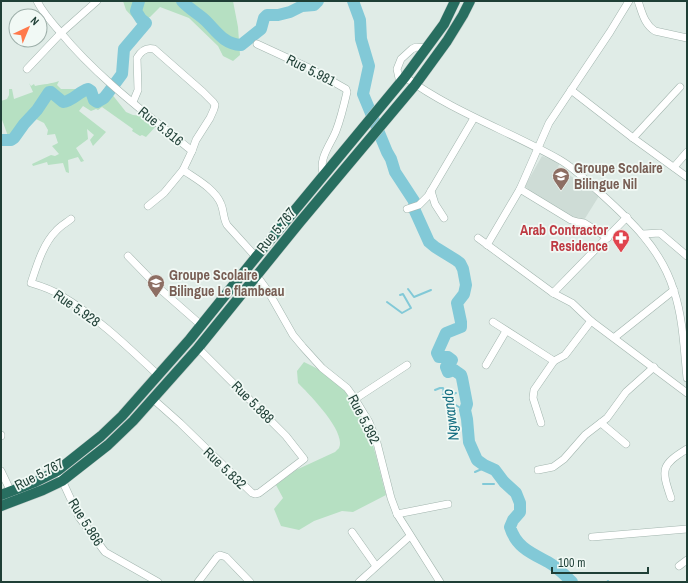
<svg xmlns="http://www.w3.org/2000/svg" width="688" height="583" font-family="'Archivo Narrow',sans-serif">
  <style>
    .built { fill: #cedcd6 }
    .green { fill: #b6e0c2 }
    .lines { fill: none; stroke-linecap: round; stroke-linejoin: round }
    .stream { stroke: #82c9d7; stroke-width: 2 }
    .river { stroke: #82c9d7; stroke-width: 12 }
    .minor-casing { stroke: #a2b5ae; stroke-width: 8 }
    .highway-casing { stroke: #c0c9c7; stroke-width: 11 }
    .minor { stroke: #fff; stroke-width: 7 }
    .highway { stroke: #286e60; stroke-width: 10 }
    .labels { text-anchor: middle; dominant-baseline: central; stroke-width: 3.5; stroke-linejoin: round; paint-order: stroke }
    .street-label { font-size: 14px; fill: #1f3f36; stroke: #f1f9f5 }
    .education-label { font-size: 14px; font-weight: bold; fill: #785e54; stroke: #f1f9f5; text-anchor: start }
    .health-label { font-size: 14px; font-weight: bold; fill: #be3a42; stroke: #f1f9f5; text-anchor: end }
    .water-label { font-size: 15px; font-style: italic; fill: #136d80; stroke: #f1f9f5 }
  </style>
  <rect width="100%" height="100%" fill="#e0ece7"/>
  <polygon class="built" points="542,156 560,163 558,167 599,196 584,220 575,221 536,197 525,186"/>
  <g class="green">
    <polygon points="123,1 233,1 238,27 240,55 233,61 223,56 218,46 189,18 160,7 150,17 138,23 126,10"/>
    <path d="M59,81l-2,4 4,4h15l1,1 -3,4 -11,5 -8,-7 -7,-2 -11,17 -23,26 -6,3 -7,-19v-16l6,-2 2,-4v-6h3l2,10 19,-7 -4,-9 2,3 3,-2 1,2c9,-2 16,-2 24,-5z"/>
    <path d="M111,93l15,19 7,3 9,1 15,9 -11,12 -4,-2 -2,1 -8,-5 1,-2 -31,-22 -4,3 -2,-1 -5,2 -8,-5 -4,5 27,21 -13,14 -3,-6 4,-5 -7,-6 1,10 -12,9 8,13 -3,1 -3,-5 -10,3 1,13 -3,-1 -3,-9 -15,2 -1,-3 -14,4 -1,-2 19,-9 4,1 4,-2 -7,-8 6,-3 -3,-9 -8,1 1,-5 -4,-7 -8,-4 -4,2 -2,-1 6,-6 11,-17 2,-1c16,11 16,7 31,-1 2,-1 4,-2 6,-1 5,1 6,9 11,11l5,-3z"/>
    <path d="M304,362c10,5 21,10 30,17 34,28 41,75 52,116l-33,17 -11,-1 -28,10 -15,9 -18,-4 -7,-17 9,-11 -7,-13 20,-15 39,-18c0,0 4,-4 4,-4 8,-16 -31,-55 -41,-65l-1,-12z"/>
  </g>
  <g class="lines">
    <g class="stream">
      <polyline points="408,289 414,297 431,290"/>
      <polyline points="387,302 402,313 411,308 403,294 400,295"/>
      <polyline points="435,390 440,388 443,388 444,393 442,396"/>
      <polyline points="447,396 456,393"/>
      <polyline points="449,404 454,404 459,407"/>
      <polyline points="475,472 484,468"/>
      <polyline points="483,484 494,484"/>
      <polyline points="607,582 608,581"/>
    </g>
    <g class="river">
      <path d="M182,1c7,8 17,13 24,20 11,11 18,23 35,24l20,-16 3,-11 3,-3h11l12,-3 12,-6 12,-1 4,-4"/>
      <path d="M353,1l7,19 1,19 8,27 -6,28 24,58 4,7 4,13 19,29 1,10 14,31 6,5 21,13 4,3 3,6 3,16 -2,9 -7,9 4,19v5l-15,6 -9,20 2,4h9l4,3 -6,7 2,5 6,-2 7,5 1,3 5,26 -2,6 2,9 2,23 8,18 7,5 11,5 9,12 12,11 4,10v9l-7,8 -3,7c6,20 21,26 38,35 9,5 17,13 24,20"/>
      <path d="M1,140h10l3,-2 10,-14 13,-14 12,-18h2l12,10c10,-1 15,-10 25,-13l3,2 3,9 3,2 7,-4 4,-5 14,-19 2,-25 22,-26 -5,-4 -5,-8 3,-10"/>
    </g>
    <g class="minor-casing">
      <g id="minor">
        <path d="M37,1c6,12 15,22 24,32 37,45 86,81 131,118l-9,19c13,9 32,19 38,34 3,7 2,14 6,21l29,32"/>
        <path d="M638,1c4,11 6,23 17,30l32,7"/>
        <path d="M257,44l52,24 37,21 1,3c-3,13 -6,26 -11,39 -5,13 -19,29 -12,44"/>
        <polyline points="27,69 61,33 97,1"/>
        <path d="M405,77c48,35 104,54 155,83 14,8 26,20 38,31 32,29 63,57 76,100 9,27 10,58 13,87"/>
        <polyline points="400,83 397,69 401,59 412,49 416,47 427,48"/>
        <polyline points="571,90 633,138 687,177"/>
        <path d="M133,102l5,-12 -1,-32c4,-7 9,-11 17,-9l49,43 10,10 2,3 -1,4 -4,9 -14,22 -4,11"/>
        <polyline points="633,138 680,87"/>
        <polyline points="674,167 687,152"/>
        <polyline points="520,189 549,123 610,32 629,1"/>
        <polyline points="431,191 435,204 444,218"/>
        <polyline points="148,206 164,193 183,170"/>
        <polyline points="407,209 419,205 428,196 474,118"/>
        <path d="M71,219c-5,4 -11,7 -15,12 -13,13 -19,34 -25,52 10,3 20,6 29,12 36,21 68,52 98,80"/>
        <polyline points="643,234 660,233 687,256"/>
        <polyline points="478,238 553,293 572,303 591,321 687,393"/>
        <polyline points="487,245 520,189 571,220 578,222 584,223 608,238"/>
        <polyline points="128,256 160,289 201,325"/>
        <polyline points="257,276 268,291 293,335 303,347 322,368 347,388 355,399 369,422 376,439 391,498 397,514 440,582"/>
        <polyline points="553,293 627,217"/>
        <polyline points="493,322 554,361"/>
        <polyline points="615,337 674,290"/>
        <polyline points="486,365 506,331"/>
        <polyline points="153,399 180,423 252,493 255,494 259,493 304,459 286,436 198,348"/>
        <polyline points="355,399 407,365"/>
        <polyline points="541,423 533,398 534,390 554,361 565,355 591,321"/>
        <polyline points="601,423 626,444"/>
        <polyline points="1,436 1,435"/>
        <polyline points="538,470 553,467 564,459 585,435 607,418 626,392 654,367"/>
        <polyline points="1,471 11,492"/>
        <polyline points="61,478 79,517 105,552 158,582"/>
        <path d="M671,498c-10,-29 -10,-33 16,-49"/>
        <polyline points="397,514 448,504"/>
        <polyline points="352,532 376,566"/>
        <polyline points="592,537 687,529"/>
        <polyline points="679,566 687,560"/>
        <polyline points="198,582 217,557 220,555 226,557 250,582"/>
        <polyline points="359,582 410,536"/>
      </g>
    </g>
    <g class="highway-casing">
      <g id="highway">
        <polyline points="1,495 35,482 57,471 101,436 122,416 190,339 256,257 405,77 444,24 455,1"/>
        <polyline points="1,506 43,490 62,481 108,445 133,421 198,348 300,222 415,85 447,41 463,15 470,1"/>
      </g>
    </g>
    <use href="#minor" class="minor"/>
    <use href="#highway" class="highway"/>
  </g>
  <defs>
    <g id="school-pin" transform="scale(0.9)"><path d="M0 17L-7.5 6A9.5 9.5 0 1 1 7.5 6Z" fill="#8d6e63" stroke="#f1f9f5"/><path d="M0-5L7-2L0 1L-7-2ZM-4 1L0 2.5L4 1V4Q0 6-4 4Z" fill="#fff"/></g>
    <g id="pharmacy-pin" transform="scale(0.9)"><path d="M0 17L-7.5 6A9.5 9.5 0 1 1 7.5 6Z" fill="#e0444e" stroke="#f1f9f5"/><path d="M-2-6h4v4h4v4h-4v4h-4v-4h-4v-4h4Z" fill="#fff"/></g>
  </defs>
  <g fill-rule="evenodd">
    <use href="#school-pin" x="561" y="176"/>
    <use href="#pharmacy-pin" x="621" y="238"/>
    <use href="#school-pin" x="156" y="283"/>
  </g>
  <g class="labels">
    <g class="street-label">
      <text transform="translate(311 70) rotate(27)">Rue 5.981</text>
      <text transform="translate(161 126) rotate(39)">Rue 5.916</text>
      <text transform="translate(276 230) rotate(-51)">Rue 5.767</text>
      <text transform="translate(77 308) rotate(35)">Rue 5.928</text>
      <text transform="translate(253 402) rotate(45)">Rue 5.888</text>
      <text transform="translate(364 419) rotate(63)">Rue 5.892</text>
      <text transform="translate(225 468) rotate(44)">Rue 5.832</text>
      <text transform="translate(39 474) rotate(-27)">Rue 5.767</text>
      <text transform="translate(86 522) rotate(58)">Rue 5.866</text>
    </g>
    <g class="education-label">
      <text x="574" y="168">Groupe Scolaire<tspan x="574" dy="16">Bilingue Nil</tspan></text>
      <text x="169" y="275">Groupe Scolaire<tspan x="169" dy="16">Bilingue Le flambeau</tspan></text>
    </g>
    <g class="health-label">
      <text x="608" y="230">Arab Contractor<tspan x="608" dy="16">Residence</tspan></text>
    </g>
    <g class="water-label">
      <text transform="translate(450 415) rotate(-97)">Ngwando</text>
    </g>
  </g>
  <rect width="688" height="583" fill="none" stroke="#1f3f36" stroke-width="4"/>
  <g transform="translate(28 28) rotate(44)"><circle r="19" fill="#f1f9f5" stroke="#9dafa9"/>
  <path d="M0-3L7 15L0 10L-7 15Z" fill="#ff794b"/>
  <text y="-6" font-size="11" font-weight="bold" text-anchor="middle" fill="#1f3f36">N</text>
  </g>
  <path d="M552 567v6h96v-6" fill="none" stroke="#1f3f36" stroke-width="2"/>
  <text x="558" y="567" font-size="12" fill="#1f3f36" stroke="#f1f9f5" stroke-width="3" paint-order="stroke">100 m</text>
</svg>
